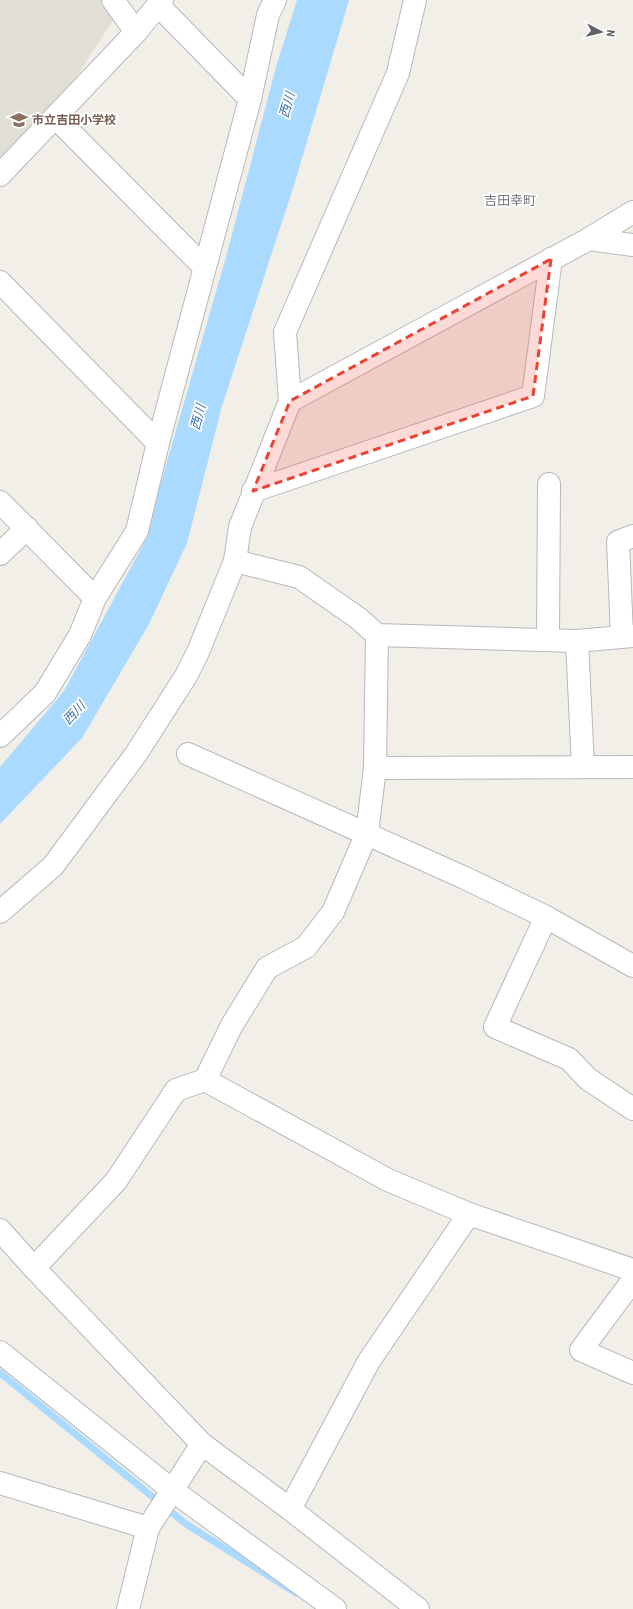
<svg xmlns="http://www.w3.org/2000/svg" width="633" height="1609" font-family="'Roboto Condensed','Noto Sans JP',sans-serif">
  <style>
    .education { fill: #e1ded6 }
    .water { fill: #aadaff }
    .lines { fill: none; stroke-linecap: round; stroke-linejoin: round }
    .stream { stroke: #aadaff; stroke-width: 7 }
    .street-casing { stroke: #b5b8bc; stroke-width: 24 }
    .secondary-casing { stroke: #b6babf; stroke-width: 24 }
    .street { stroke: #fff; stroke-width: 22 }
    .secondary { stroke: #fff; stroke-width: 22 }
    .marked { fill: #ea4335; fill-opacity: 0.2; stroke: #ea4335; stroke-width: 3; stroke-dasharray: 8 5; stroke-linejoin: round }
    .labels { text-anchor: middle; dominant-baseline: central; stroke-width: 3.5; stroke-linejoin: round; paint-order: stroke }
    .education-label { font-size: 12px; font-weight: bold; fill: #785e54; stroke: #fff; text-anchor: start }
    .water-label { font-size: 13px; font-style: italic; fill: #4174aa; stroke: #fff }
    .neighbourhood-label { font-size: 13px; fill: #70757a; stroke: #fff }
  </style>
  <rect width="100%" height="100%" fill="#f1efe8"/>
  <polygon class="education" points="0,0 102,0 115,17 75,79 0,162"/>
  <polygon class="water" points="297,0 349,0 295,182 222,406 187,543 149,624 82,738 0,824 0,767 64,691 143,545 226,257 276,67"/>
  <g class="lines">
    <polyline class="stream" points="0,1373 186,1524 296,1593"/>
    <g class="street-casing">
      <g id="street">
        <polyline points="113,0 136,32"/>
        <polyline points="158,5 250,99"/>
        <polyline points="55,117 204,267"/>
        <polyline points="589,239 633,245"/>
        <polyline points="0,282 158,443"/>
        <polyline points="290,401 589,239 633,212"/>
        <polyline points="253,491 533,396 551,259"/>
        <polyline points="0,502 95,598"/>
        <polyline points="0,554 27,528"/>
        <polyline points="235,561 299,577 358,618 377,635 577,641 633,636"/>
        <polyline points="622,636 618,542 633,536"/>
        <polyline points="548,640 549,484"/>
        <polyline points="577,641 583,767"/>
        <polyline points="0,736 45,693 80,635 95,598 137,531 158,443 250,99 268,15 275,0"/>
        <polyline points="188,754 465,878 546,917 633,966"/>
        <polyline points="375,768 633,767"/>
        <polyline points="0,912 53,866 136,754 186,676 198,652 235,561 240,527 290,401 285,332 398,73 415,0"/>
        <polyline points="546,917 495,1027 569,1059 588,1079 633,1109"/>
        <polyline points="205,1080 388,1180 469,1214 633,1270"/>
        <polyline points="0,1230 34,1268 202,1444 290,1509 418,1609"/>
        <polyline points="34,1268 116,1181 176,1090 205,1080 232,1025 267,968 306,947 333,912 367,833 375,768 377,635"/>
        <polyline points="633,1280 581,1350 633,1373"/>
        <polyline points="0,1352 172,1490 335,1609"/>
        <polyline points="0,1483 148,1528"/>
        <polyline points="290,1509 369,1361 469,1214"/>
        <polyline points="128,1609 148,1528 202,1444"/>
      </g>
    </g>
    <g class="secondary-casing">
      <polyline id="secondary" points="0,175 136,32 162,0"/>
    </g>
    <use href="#street" class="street"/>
    <use href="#secondary" class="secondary"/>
  </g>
  <path class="marked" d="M551,259l-18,137 -280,95 37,-90z"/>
  <defs>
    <g id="school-bare" transform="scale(1.38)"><path d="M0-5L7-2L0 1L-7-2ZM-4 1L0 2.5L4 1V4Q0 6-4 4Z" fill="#8d6e63" stroke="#fff" stroke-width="2.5" paint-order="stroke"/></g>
  </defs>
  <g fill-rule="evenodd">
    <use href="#school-bare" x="19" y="120"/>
  </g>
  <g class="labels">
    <g class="education-label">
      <text x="32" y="120">市立吉田小学校</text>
    </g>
    <g class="water-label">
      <text transform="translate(287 105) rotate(-74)">西川</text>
      <text transform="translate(198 417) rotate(-75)">西川</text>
      <text transform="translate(74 713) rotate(-47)">西川</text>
    </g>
    <g class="neighbourhood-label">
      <text x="510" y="200">吉田幸町</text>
    </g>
  </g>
  <g transform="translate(601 32) rotate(97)" stroke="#ffffff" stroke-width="3" paint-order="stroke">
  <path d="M0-3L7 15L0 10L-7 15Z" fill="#5f6368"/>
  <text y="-6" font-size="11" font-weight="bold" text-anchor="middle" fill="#5f6368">N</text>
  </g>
</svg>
